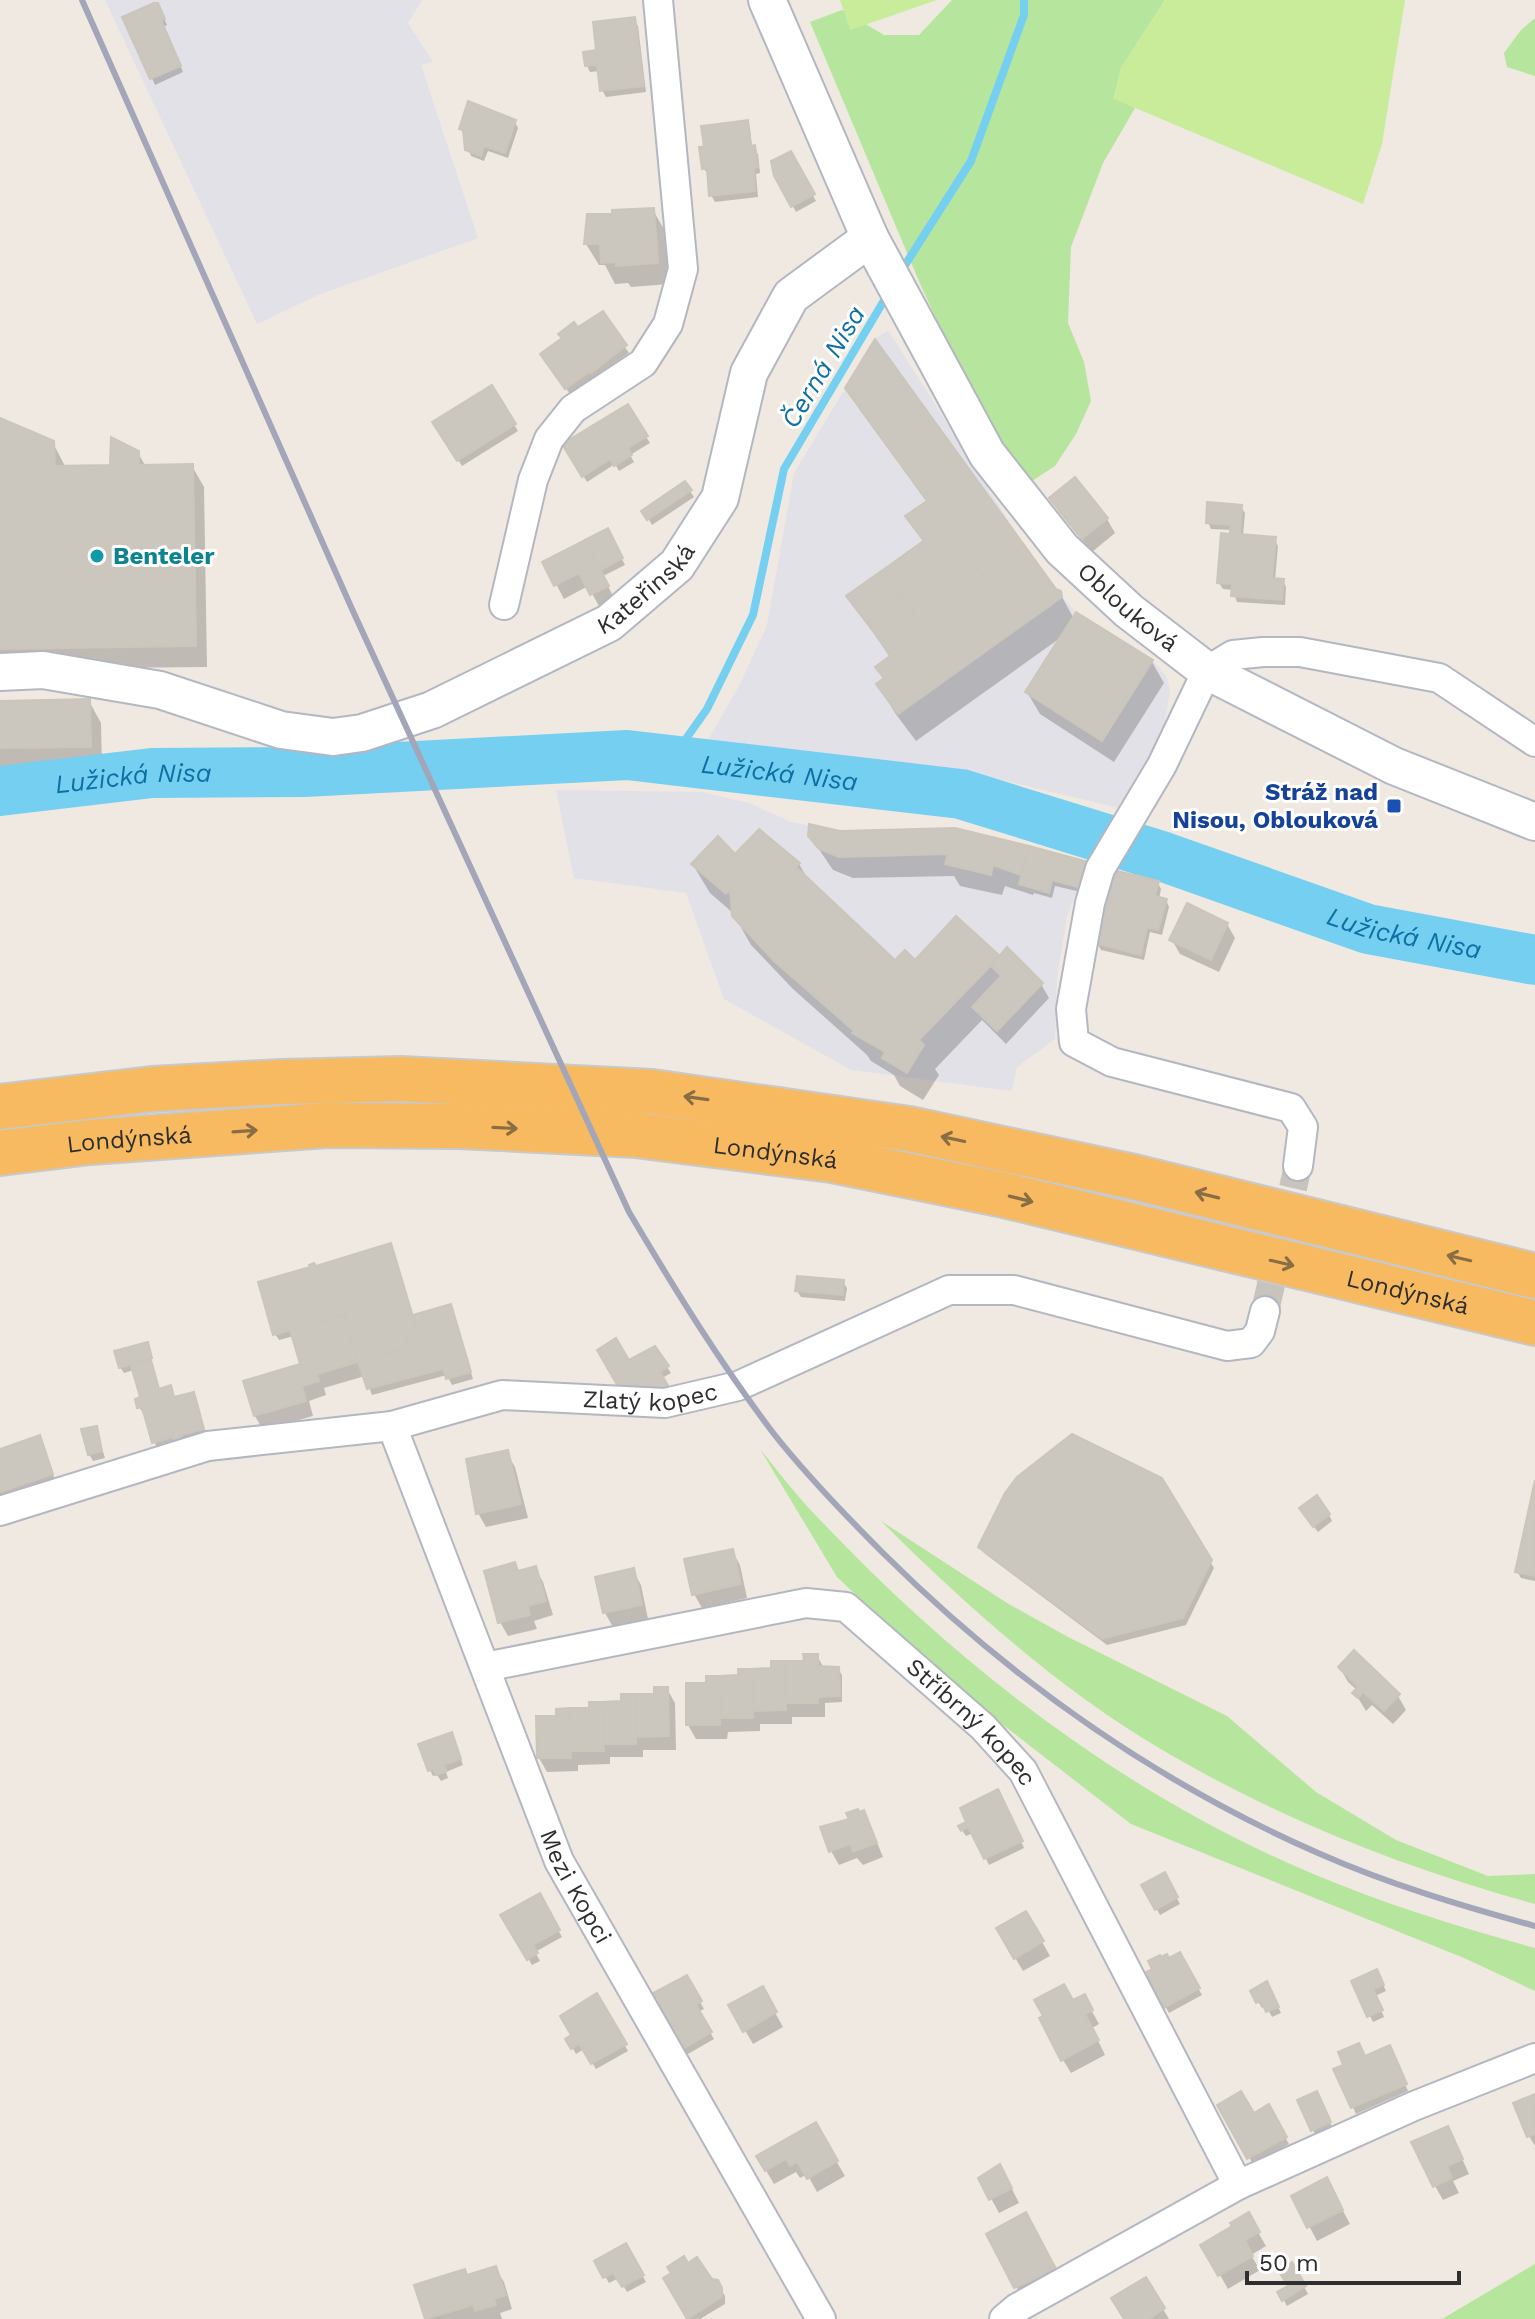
<svg xmlns="http://www.w3.org/2000/svg" width="1535" height="2319" font-family="'Work Sans',sans-serif">
  <style>
    .industrial { fill: #e3e1e8 }
    .green { fill: #b6e59e }
    .pitch { fill: #c9ec9a }
    .shadow { fill: #0003 }
    .lines { fill: none; stroke-linecap: round; stroke-linejoin: round }
    .stream { stroke: #75cff0; stroke-width: 8 }
    .river { stroke: #75cff0; stroke-width: 50 }
    .building { fill: #cbc7bf; stroke: #cbc5ba; stroke-width: 2 }
    .minor-tunnel { stroke: #c8c4bd; stroke-width: 28; stroke-dasharray: 28 14; stroke-linecap: butt }
    .minor-casing { stroke: #b4b7c1; stroke-width: 32 }
    .tertiary-casing { stroke: #b4b7c1; stroke-width: 40 }
    .trunk-casing { stroke: #c9c9c9; stroke-width: 48 }
    .minor { stroke: #fff; stroke-width: 28 }
    .tertiary { stroke: #fff; stroke-width: 36 }
    .trunk { stroke: #f8ba60; stroke-width: 44 }
    .rail { stroke: #a3a6b8; stroke-width: 6 }
    .oneway { stroke: #896d44 }
    .culture-dot { fill: #0f9aa8; stroke: #fff; stroke-width: 3 }
    .transit-dot { fill: #1a4fb4; stroke: #fff; stroke-width: 3 }
    .labels { text-anchor: middle; dominant-baseline: central; stroke-width: 6; stroke-linejoin: round; paint-order: stroke }
    .culture-label { font-size: 24px; font-weight: bold; fill: #0d838f; stroke: #fff; text-anchor: start }
    .street-label { font-size: 24px; fill: #2e2e2e; stroke: #fff }
    .transit-label { font-size: 24px; font-weight: bold; fill: #164399; stroke: #fff; text-anchor: end }
    .water-label { font-size: 26px; font-style: italic; fill: #0d6fa3; stroke: #fff }
  </style>
  <rect width="100%" height="100%" fill="#efe9e1"/>
  <g class="industrial">
    <polygon points="105,0 422,0 408,23 433,62 421,65 478,238 318,295 257,324"/>
    <polygon points="888,330 1024,545 1056,588 1061,591 1062,597 1076,612 1153,660 1167,678 1170,691 1164,728 1127,810 993,778 844,767 707,742 740,684 767,625 794,473 875,339"/>
    <polygon points="556,790 702,792 749,803 791,822 840,831 955,828 1029,846 1078,887 1067,917 1057,978 1055,1039 1017,1067 1012,1091 851,1070 724,999 686,893 574,878"/>
  </g>
  <g class="green">
    <polygon points="952,0 1165,0 1121,68 1114,98 1135,108 1103,163 1071,247 1068,323 1084,362 1091,401 1076,434 1055,466 1032,481 995,444 921,286 810,22 842,10 884,35 919,35"/>
    <polygon points="1535,18 1535,76 1507,67 1504,53 1521,30"/>
    <path d="M760,1449c20,25 40,51 63,74 139,146 301,271 488,350 73,31 148,54 224,75v43l-71,-33 -333,-134 -181,-140 -113,-107z"/>
    <path d="M881,1521l126,82 61,34 159,79 89,76 80,48 92,36 47,-2v30c-132,-36 -258,-86 -376,-156 -101,-60 -195,-144 -278,-227z"/>
    <polygon points="1535,2264 1535,2319 1442,2319"/>
  </g>
  <g class="pitch">
    <polygon points="840,0 937,0 850,30"/>
    <polygon points="1165,0 1405,0 1382,144 1363,204 1114,99 1121,68"/>
  </g>
  <g class="shadow">
    <polygon points="161,12 167,25 163,27 183,72 155,85 125,18"/>
    <polygon points="634,19 638,26 646,92 606,97 602,90 600,71 590,72 587,66 598,52"/>
    <polygon points="515,122 518,128 508,158 488,151 484,161 471,156 461,128"/>
    <polygon points="747,122 750,128 752,148 758,154 760,173 756,174 758,197 715,202 711,195 709,175 704,169"/>
    <polygon points="790,154 816,201 796,212 776,175"/>
    <polygon points="653,210 665,231 669,284 631,287 628,283 615,284 605,265 599,265 586,244 615,216"/>
    <polygon points="602,314 629,353 570,394 546,361 577,330"/>
    <polygon points="491,388 518,431 462,466 435,423"/>
    <polygon points="848,388 1023,547 1061,595 1074,619 1152,662 1164,683 1114,762 1040,714 1027,692 1063,636 916,741 895,713 879,685 885,680 891,658 849,597 924,543 908,517 928,503 860,410"/>
    <polygon points="627,407 650,443 630,455 634,462 619,471 615,464 587,482 565,445"/>
    <polygon points="0,420 53,443 66,468 112,467 138,453 146,467 192,466 204,487 207,667 0,669"/>
    <polygon points="685,484 694,497 652,525 644,511"/>
    <polygon points="1051,499 1107,519 1115,533 1092,552 1059,512"/>
    <polygon points="1241,507 1245,513 1243,536 1274,539 1278,546 1275,580 1283,581 1286,587 1285,605 1237,602 1233,590 1223,589 1219,583 1232,530 1211,529 1208,522"/>
    <polygon points="607,531 625,565 603,576 615,600 600,608 588,586 564,599 545,563 589,550"/>
    <polygon points="89,701 101,723 102,768 0,769 0,703"/>
    <polygon points="955,830 1087,864 1090,870 1081,892 1055,886 1052,898 1034,893 1033,895 1005,886 1002,895 960,886 954,876 853,878 833,870 810,836"/>
    <polygon points="735,857 799,864 810,883 895,962 1000,959 1041,984 1049,998 1006,1044 982,1020 935,1069 939,1075 923,1100 900,1086 894,1075 871,1061 867,1055 793,989 751,945 733,913 710,893 693,865"/>
    <polygon points="1158,883 1161,889 1159,899 1166,900 1169,907 1162,935 1150,932 1144,960 1101,950 1097,943"/>
    <polygon points="1227,924 1235,938 1219,972 1180,954 1172,940"/>
    <polygon points="394,1252 413,1317 450,1307 473,1379 452,1385 447,1375 372,1395 365,1376 324,1388 326,1395 309,1401 313,1416 263,1430 255,1416 245,1383 302,1365 294,1336 279,1340 275,1334 315,1268"/>
    <polygon points="843,1282 847,1288 845,1301 801,1297 797,1291"/>
    <polygon points="147,1344 160,1391 170,1388 175,1399 193,1394 206,1435 157,1449 146,1413 143,1413 139,1407 142,1399 134,1370 124,1373 120,1367"/>
    <polygon points="628,1363 667,1367 671,1373 662,1378 671,1393 626,1396"/>
    <polygon points="96,1428 105,1458 93,1461 89,1454"/>
    <polygon points="39,1437 55,1480 0,1499 0,1451"/>
    <polygon points="507,1453 515,1467 528,1518 486,1527 478,1513"/>
    <polygon points="1160,1480 1214,1568 1186,1625 1107,1645 984,1553 980,1546"/>
    <polygon points="1535,1489 1535,1581 1521,1578 1517,1571"/>
    <polygon points="1305,1515 1329,1515 1332,1521 1318,1532"/>
    <polygon points="732,1551 740,1565 747,1598 702,1608 694,1594"/>
    <polygon points="515,1564 519,1572 535,1568 543,1582 553,1615 534,1621 537,1629 508,1636 500,1622"/>
    <polygon points="633,1571 641,1585 648,1619 613,1627 605,1613 598,1578"/>
    <polygon points="817,1656 824,1668 838,1669 842,1675 842,1702 825,1703 825,1717 792,1717 792,1724 760,1724 760,1731 728,1732 727,1739 696,1739 688,1725 708,1685 708,1678 740,1677 740,1671 773,1670 806,1663"/>
    <polygon points="1340,1668 1398,1696 1406,1710 1393,1724 1372,1705 1366,1711 1355,1693 1358,1691 1348,1682"/>
    <polygon points="667,1689 675,1703 676,1750 643,1750 643,1757 610,1757 610,1764 578,1765 578,1771 547,1772 539,1758 558,1718 623,1703 623,1696 656,1696"/>
    <polygon points="454,1740 463,1765 446,1772 448,1778 441,1781 437,1775 433,1776 430,1770"/>
    <polygon points="1001,1798 1024,1848 989,1865 973,1833 966,1836 962,1830"/>
    <polygon points="864,1812 883,1857 863,1865 857,1858 839,1865 831,1851 851,1821"/>
    <polygon points="1164,1875 1180,1904 1160,1915 1144,1886"/>
    <polygon points="539,1896 562,1937 535,1952 540,1961 532,1965 503,1915"/>
    <polygon points="1026,1913 1050,1956 1023,1971 998,1929"/>
    <polygon points="1179,1955 1202,1995 1169,2013 1147,1974"/>
    <polygon points="687,1978 704,2009 698,2012 714,2039 681,2058"/>
    <polygon points="1380,1978 1386,1991 1375,1996 1384,2017 1373,2022 1354,1982"/>
    <polygon points="762,1989 783,2027 753,2044 731,2006"/>
    <polygon points="1270,1989 1281,2013 1272,2017 1266,2006 1262,2008 1253,1992"/>
    <polygon points="597,1996 628,2051 596,2069 584,2049 576,2054 568,2039 574,2036"/>
    <polygon points="1084,1997 1099,2024 1092,2028 1105,2055 1071,2073 1063,2060 1072,2003"/>
    <polygon points="1392,2054 1408,2091 1356,2114 1336,2070 1365,2058"/>
    <polygon points="1535,2097 1535,2146 1529,2136"/>
    <polygon points="1319,2099 1333,2129 1316,2136 1313,2130"/>
    <polygon points="1220,2106 1253,2115 1268,2107 1289,2144 1253,2164"/>
    <polygon points="815,2125 845,2176 817,2192 807,2174 800,2178 796,2172 774,2184 758,2157"/>
    <polygon points="1455,2143 1469,2174 1453,2181 1459,2193 1443,2200 1435,2186"/>
    <polygon points="980,2178 1008,2181 1019,2203 999,2213"/>
    <polygon points="1334,2194 1350,2224 1317,2241 1294,2197"/>
    <polygon points="1026,2215 1058,2276 1020,2294 989,2235"/>
    <polygon points="1248,2215 1266,2246 1251,2255 1260,2270 1228,2289 1203,2245 1235,2227"/>
    <polygon points="625,2245 646,2282 627,2292 619,2278 609,2283 597,2262"/>
    <polygon points="1292,2264 1308,2294 1287,2306 1280,2293 1290,2287"/>
    <polygon points="687,2266 711,2281 717,2282 725,2296 725,2304 700,2319 689,2319 666,2279"/>
    <polygon points="495,2268 504,2282 512,2309 500,2313 502,2319 427,2319 416,2287 467,2277"/>
    <polygon points="1145,2279 1169,2319 1126,2319"/>
  </g>
  <g class="lines">
    <g class="stream">
      <polyline points="900,273 971,161 1024,15 1024,0"/>
      <polyline points="671,760 707,709 753,615 784,469 889,292"/>
    </g>
    <path class="river" id="s1" d="M0,791l152,-18 152,-1 323,-17 334,39 203,63 204,72 167,31"/>
  </g>
  <g class="building">
    <polygon points="154,3 158,3 165,19 161,20 181,66 150,79 122,17"/>
    <polygon points="635,17 644,86 600,91 597,65 585,66 583,52 596,50 593,22"/>
    <polygon points="468,101 516,120 505,153 484,146 481,156 465,150 463,130 459,129"/>
    <polygon points="748,120 751,146 755,145 758,167 754,168 755,191 709,196 707,168 702,169 699,147 704,147 701,126"/>
    <polygon points="791,151 815,194 791,207 774,176 771,161"/>
    <polygon points="654,208 658,263 616,266 616,262 601,263 600,244 584,244 587,214 612,214 612,210"/>
    <polygon points="603,311 627,345 591,373 589,372 565,389 540,354 562,338 558,334 574,322 578,327"/>
    <polygon points="875,339 1024,545 983,575 946,525 924,541 905,516 927,501 845,388"/>
    <polygon points="492,385 516,424 457,461 432,422"/>
    <polygon points="628,404 648,436 628,448 632,455 614,466 610,459 582,477 562,444"/>
    <polygon points="0,418 54,441 55,466 110,465 111,437 139,451 139,465 193,464 196,646 0,649"/>
    <polygon points="1075,477 1108,518 1082,539 1049,498"/>
    <polygon points="685,481 692,490 647,520 641,511"/>
    <polygon points="1207,502 1242,505 1240,534 1276,537 1272,578 1284,579 1282,600 1231,596 1232,584 1217,583 1221,533 1230,534 1230,525 1206,523"/>
    <polygon points="946,525 983,575 1024,545 1056,589 1061,591 1062,597 898,714 876,684 884,678 875,667 890,656 878,638 914,611 883,570"/>
    <polygon points="608,528 623,558 601,570 585,540"/>
    <polygon points="585,540 609,586 590,595 579,573 554,586 542,562"/>
    <polygon points="883,570 902,596 867,623 846,596"/>
    <polygon points="902,596 914,611 878,638 867,623"/>
    <polygon points="1076,612 1153,660 1102,741 1025,692"/>
    <polygon points="90,699 91,747 0,748 0,701"/>
    <polygon points="809,824 840,831 955,828 1029,846 1021,875 993,865 991,875 945,864 948,854 839,857 819,849 808,836"/>
    <polygon points="759,829 800,863 796,867 895,960 905,950 915,960 956,916 1000,956 919,1040 924,1045 907,1073 882,1058 885,1052 852,1033 854,1031 774,961 732,916 730,890 726,894 691,864 718,836 735,854"/>
    <polygon points="1029,846 1088,862 1078,887 1052,880 1049,893 1019,884"/>
    <polygon points="1113,870 1159,881 1155,896 1167,899 1158,930 1147,927 1141,955 1095,943"/>
    <polygon points="1187,903 1228,923 1211,960 1169,940"/>
    <polygon points="1007,947 1043,983 997,1031 972,1007 1001,976 991,966"/>
    <polygon points="391,1243 417,1330 404,1334 408,1347 358,1362 344,1315 273,1335 258,1282 310,1267 309,1265 314,1263 316,1266"/>
    <polygon points="797,1276 844,1280 843,1295 795,1291"/>
    <polygon points="451,1304 471,1372 446,1379 443,1369 367,1389 358,1362 408,1347 404,1334 417,1330 413,1315"/>
    <polygon points="344,1315 358,1362 317,1374 319,1381 302,1386 306,1401 254,1416 243,1381 300,1364 290,1330"/>
    <polygon points="616,1338 629,1360 655,1346 669,1366 660,1372 669,1387 620,1390 597,1350"/>
    <polygon points="148,1342 152,1358 119,1368 114,1351"/>
    <polygon points="151,1360 159,1389 171,1385 174,1397 194,1392 204,1429 181,1435 182,1440 174,1442 173,1437 152,1443 142,1407 137,1408 135,1399 140,1397 131,1366"/>
    <polygon points="97,1426 102,1451 88,1455 81,1429"/>
    <polygon points="1072,1434 1162,1478 1212,1560 1183,1618 1102,1639 978,1547 1005,1493 1017,1477"/>
    <polygon points="40,1435 53,1474 0,1492 0,1449"/>
    <polygon points="508,1450 521,1504 476,1514 466,1459"/>
    <polygon points="1535,1480 1535,1576 1515,1572"/>
    <polygon points="1317,1495 1330,1514 1313,1527 1299,1508"/>
    <polygon points="733,1549 741,1584 692,1595 684,1559"/>
    <polygon points="515,1562 518,1571 536,1566 546,1601 528,1606 530,1615 498,1623 484,1571"/>
    <polygon points="634,1568 642,1605 603,1613 595,1577"/>
    <polygon points="1354,1650 1400,1694 1384,1711 1363,1692 1358,1698 1352,1693 1358,1687 1338,1667"/>
    <polygon points="803,1654 818,1654 818,1703 785,1703 785,1661 804,1661"/>
    <polygon points="771,1661 785,1661 786,1710 753,1711 752,1669 771,1668"/>
    <polygon points="818,1666 839,1667 840,1696 818,1697"/>
    <polygon points="738,1669 752,1669 753,1718 721,1718 720,1676 738,1675"/>
    <polygon points="706,1676 720,1676 720,1725 686,1725 686,1683 706,1683"/>
    <polygon points="654,1687 668,1687 669,1736 636,1737 635,1694 654,1694"/>
    <polygon points="621,1694 635,1694 636,1744 603,1744 603,1702 621,1701"/>
    <polygon points="589,1702 603,1702 604,1751 570,1751 570,1708 589,1708"/>
    <polygon points="570,1708 571,1758 537,1758 536,1716 556,1716 556,1709"/>
    <polygon points="452,1732 461,1759 444,1765 447,1771 436,1775 433,1769 428,1771 418,1744"/>
    <polygon points="998,1789 1023,1841 984,1859 968,1827 961,1831 958,1826 966,1822 960,1808"/>
    <polygon points="858,1809 859,1812 864,1810 877,1843 853,1852 850,1844 829,1852 820,1827 849,1819 846,1813"/>
    <polygon points="1165,1872 1178,1897 1155,1910 1141,1885"/>
    <polygon points="540,1893 560,1930 533,1945 538,1953 527,1960 500,1915"/>
    <polygon points="1026,1911 1044,1941 1014,1959 996,1928"/>
    <polygon points="1180,1952 1200,1988 1164,2008 1145,1973 1152,1969 1148,1961 1160,1955 1161,1957 1167,1954 1169,1958"/>
    <polygon points="1377,1969 1384,1985 1373,1989 1383,2010 1367,2017 1351,1981"/>
    <polygon points="687,1975 702,2001 696,2005 712,2032 676,2053 644,1998"/>
    <polygon points="1267,1981 1279,2007 1266,2012 1261,2001 1256,2003 1250,1991"/>
    <polygon points="1064,1984 1073,2000 1085,1994 1093,2010 1085,2014 1099,2040 1061,2061 1039,2018 1043,2016 1034,2000"/>
    <polygon points="763,1986 777,2012 743,2032 728,2005"/>
    <polygon points="597,1993 627,2044 591,2064 579,2044 571,2049 565,2039 571,2035 560,2016"/>
    <polygon points="1359,2043 1365,2056 1390,2045 1407,2084 1351,2108 1333,2069 1343,2065 1338,2052"/>
    <polygon points="1241,2091 1254,2113 1269,2104 1287,2137 1247,2159 1217,2105"/>
    <polygon points="1317,2091 1331,2122 1311,2131 1297,2100"/>
    <polygon points="1535,2094 1535,2134 1527,2137 1513,2103"/>
    <polygon points="816,2122 838,2161 807,2179 797,2162 790,2166 786,2159 765,2171 756,2156"/>
    <polygon points="1448,2126 1463,2159 1447,2166 1452,2178 1433,2187 1411,2142"/>
    <polygon points="1000,2164 1012,2188 989,2200 978,2178"/>
    <polygon points="1327,2177 1343,2210 1307,2228 1291,2196"/>
    <polygon points="1026,2212 1056,2269 1014,2288 986,2234"/>
    <polygon points="1249,2212 1260,2232 1245,2240 1253,2256 1218,2276 1200,2245 1232,2226 1230,2223"/>
    <polygon points="626,2243 644,2275 622,2287 613,2273 603,2278 594,2261"/>
    <polygon points="684,2256 688,2263 697,2257 712,2279 718,2280 722,2288 722,2297 687,2319 663,2278 671,2273 667,2267"/>
    <polygon points="1292,2262 1306,2286 1282,2301 1277,2292 1288,2286 1278,2270"/>
    <polygon points="496,2266 506,2295 494,2299 496,2305 475,2311 473,2305 425,2319 414,2285 465,2269 467,2275"/>
    <polygon points="1146,2277 1165,2308 1149,2319 1124,2319 1111,2298"/>
  </g>
  <g class="lines">
    <polyline class="minor-tunnel" points="1265,1311 1298,1166"/>
    <g class="minor-casing">
      <g id="minor">
        <polyline points="504,605 533,480 549,439 573,409 643,363 668,324 683,269 658,0"/>
        <polyline points="1298,1166 1303,1127 1291,1108 1112,1062 1074,1042 1071,1009 1090,903 1100,869 1162,765 1207,671 1233,655 1263,652 1300,652 1439,678 1535,742"/>
        <path id="s2" d="M392,1426l167,435 262,458"/>
        <path id="s3" d="M0,1511l208,-65 184,-20 110,-31 163,8 73,-17 211,-96h65l213,56 24,-3 9,-12 5,-20"/>
        <path id="s4" d="M485,1667l321,-64 40,4 137,120 40,44 215,414"/>
        <polyline points="1004,2319 1017,2308 1238,2185 1414,2106 1535,2058"/>
      </g>
    </g>
    <g class="tertiary-casing">
      <g id="tertiary">
        <path id="s5" d="M767,0l103,238 117,216 75,95 67,62 78,60 187,95 141,56"/>
        <path id="s6" d="M0,672l43,-2 117,20 121,40 52,7 29,-4 70,-23 177,-87 68,-58 43,-67 29,-125 42,-77 79,-58"/>
      </g>
    </g>
    <g class="trunk-casing">
      <g id="trunk">
        <polyline points="0,1107 152,1089 281,1082 401,1079 652,1092 909,1129 1134,1177 1535,1276"/>
        <path id="s7" d="M0,1153l90,-11 237,-17 132,1 177,9 196,25 172,35 531,128"/>
      </g>
    </g>
    <use href="#minor" class="minor"/>
    <use href="#tertiary" class="tertiary"/>
    <use href="#trunk" class="trunk"/>
    <path class="rail" d="M82,0l270,609 277,603c45,76 91,151 145,222 33,42 71,81 110,120 127,126 270,227 434,299 70,31 144,53 217,73"/>
  </g>
  <defs><path id="oneway-shaft" d="M-6 0H5M1.5-3L5.5 0L1.5 3" fill="none" stroke-width="1.6" stroke-linecap="round" stroke-linejoin="round" transform="scale(2)"/></defs>
  <g class="oneway">
    <use href="#oneway-shaft" transform="translate(696 1098) rotate(-172)"/>
    <use href="#oneway-shaft" transform="translate(505 1128) rotate(3)"/>
    <use href="#oneway-shaft" transform="translate(245 1131) rotate(-4)"/>
    <use href="#oneway-shaft" transform="translate(953 1139) rotate(-168)"/>
    <use href="#oneway-shaft" transform="translate(1207 1195) rotate(-166)"/>
    <use href="#oneway-shaft" transform="translate(1021 1199) rotate(14)"/>
    <use href="#oneway-shaft" transform="translate(1459 1258) rotate(-167)"/>
    <use href="#oneway-shaft" transform="translate(1282 1263) rotate(13)"/>
  </g>
  <circle class="culture-dot" cx="97" cy="556" r="8"/>
  <rect class="transit-dot" x="1386" y="798" width="16" height="16" rx="4"/>
  <g class="labels">
    <g class="culture-label">
      <text x="113" y="556">Benteler</text>
    </g>
    <g class="street-label">
      <text stroke="none"><textPath href="#s6" startOffset="692">Kateřinská</textPath></text>
      <text stroke="none"><textPath href="#s5" startOffset="714">Oblouková</textPath></text>
      <text stroke="none"><textPath href="#s7" startOffset="130">Londýnská</textPath></text>
      <text stroke="none"><textPath href="#s7" startOffset="778">Londýnská</textPath></text>
      <text stroke="none"><textPath href="#s7" startOffset="1426">Londýnská</textPath></text>
      <text stroke="none"><textPath href="#s3" startOffset="666">Zlatý kopec</textPath></text>
      <text stroke="none"><textPath href="#s4" startOffset="538">Stříbrný kopec</textPath></text>
      <text stroke="none"><textPath href="#s2" startOffset="496">Mezi Kopci</textPath></text>
    </g>
    <g class="transit-label">
      <text x="1378" y="792">Stráž nad<tspan x="1378" dy="28">Nisou, Oblouková</tspan></text>
    </g>
    <g class="water-label">
      <text transform="translate(823 367) rotate(-59)">Černá Nisa</text>
      <text stroke="none"><textPath href="#s1" startOffset="782">Lužická Nisa</textPath></text>
      <text stroke="none"><textPath href="#s1" startOffset="134">Lužická Nisa</textPath></text>
      <text stroke="none"><textPath href="#s1" startOffset="1430">Lužická Nisa</textPath></text>
    </g>
  </g>
  <path d="M1247 2271v12h212v-12" fill="none" stroke="#2e2e2e" stroke-width="4"/>
  <text x="1259" y="2271" font-size="24" fill="#2e2e2e" stroke="#ffffff" stroke-width="6" paint-order="stroke">50 m</text>
</svg>
